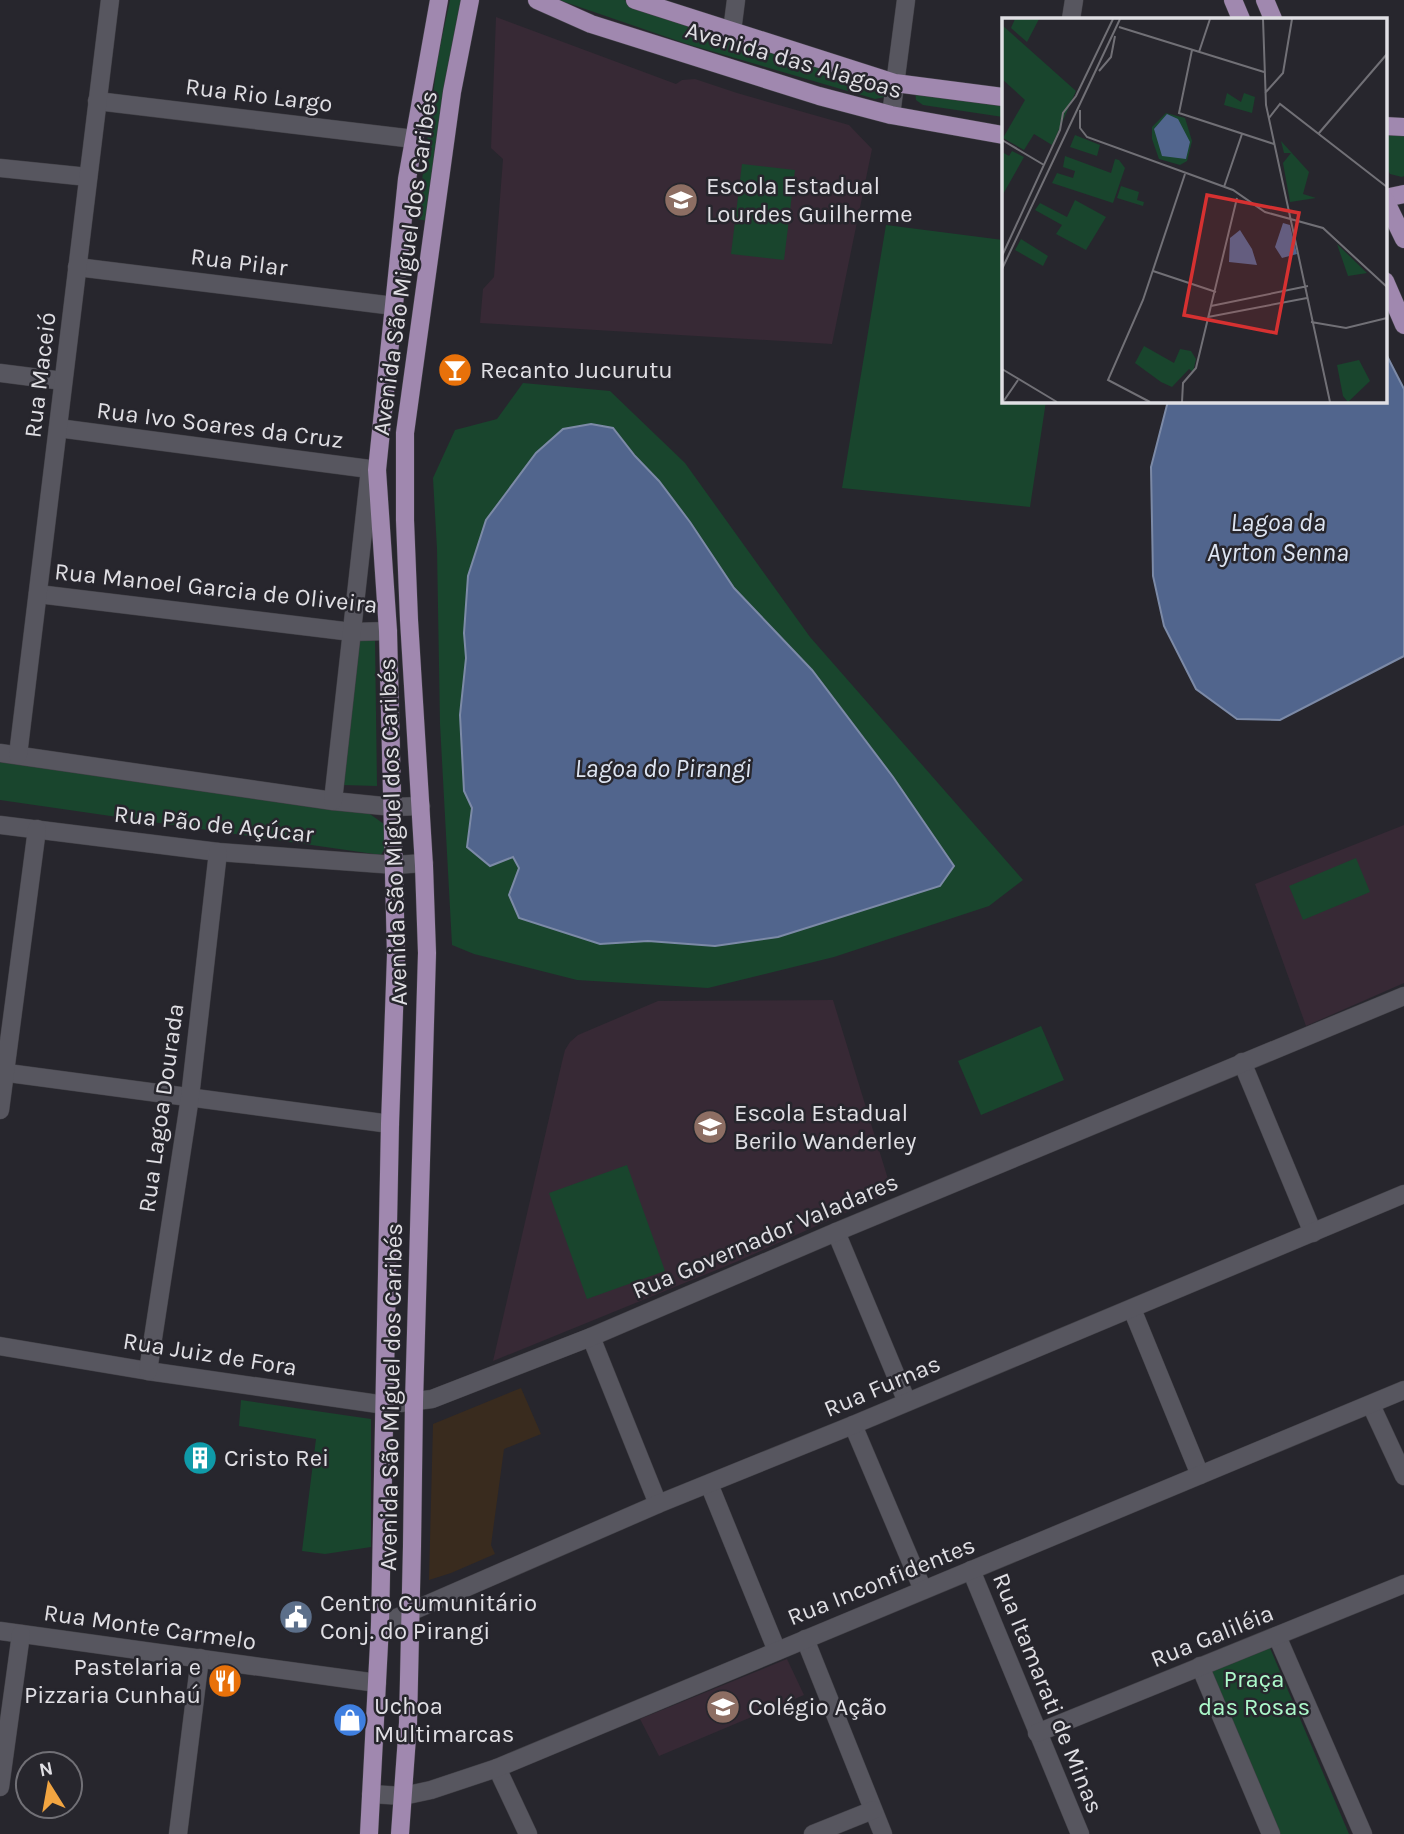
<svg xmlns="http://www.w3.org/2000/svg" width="1404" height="1834" font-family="Karla,sans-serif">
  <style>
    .education { fill: #372935 }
    .medical { fill: #392b1e }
    .green { fill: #19452d }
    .water { fill: #51658d; stroke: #7c8aa7; stroke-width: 2 }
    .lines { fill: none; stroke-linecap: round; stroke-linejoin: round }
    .minor-casing { stroke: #424147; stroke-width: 19 }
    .major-casing { stroke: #424147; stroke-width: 19 }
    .minor { stroke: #57565f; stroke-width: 18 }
    .major { stroke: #a088af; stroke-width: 18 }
    .labels { text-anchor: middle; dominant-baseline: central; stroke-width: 5; stroke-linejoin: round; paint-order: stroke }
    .street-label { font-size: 24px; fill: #e0dfe4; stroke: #27262d }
    .poi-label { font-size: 24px; fill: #e0dfe4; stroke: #27262d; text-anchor: start }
    .park-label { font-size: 24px; fill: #acf9ca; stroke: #27262d }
    .water-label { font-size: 26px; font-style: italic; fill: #dee5f2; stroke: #27262d }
    .inset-road { fill: none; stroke: #717076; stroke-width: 2 }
    .view { fill: #d63131; fill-opacity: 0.15; stroke: #d63131; stroke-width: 3.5 }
    .inset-edge { fill: none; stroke: #e0dfe4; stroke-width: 3.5 }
  </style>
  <rect width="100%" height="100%" fill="#27262d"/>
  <g class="education">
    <polygon points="496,17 676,84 682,80 695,79 737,93 849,125 872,149 832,344 480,323 483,289 494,277 503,159 491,148"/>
    <polygon points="1404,825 1404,983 1306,1026 1255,884"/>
    <polygon points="833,1000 892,1192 736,1262 493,1361 562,1062 565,1050 570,1042 578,1035 658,1001"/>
    <polygon points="787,1659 804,1695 659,1756 640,1719"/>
  </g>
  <polygon class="medical" points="521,1388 541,1434 504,1449 491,1545 495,1554 451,1573 429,1580 433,1424"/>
  <g class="green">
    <polygon points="450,0 464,0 428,221 417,219 438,56"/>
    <polygon points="559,0 624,0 886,82 889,90 885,97 875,99 687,44"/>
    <polygon points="915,90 1003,100 1003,117 923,105 916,100"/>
    <polygon points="1385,128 1404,129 1404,176 1402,177 1390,174 1385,164"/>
    <polygon points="742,164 795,170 784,260 731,254"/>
    <polygon points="886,225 1003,240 1003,401 1046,401 1030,507 842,488"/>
    <polygon points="523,383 610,391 685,463 810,637 1023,880 989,906 834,957 708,988 577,980 474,954 452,945 440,724 437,549 433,478 455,430 497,419"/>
    <polygon points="355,639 375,640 377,786 343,785"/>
    <polygon points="0,762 367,812 384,824 386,846 381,855 0,800"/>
    <polygon points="1356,858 1370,892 1303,920 1289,886"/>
    <polygon points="1041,1026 1064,1080 981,1115 958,1061"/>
    <polygon points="627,1165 665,1271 587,1299 549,1193"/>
    <polygon points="241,1400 371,1419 371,1547 325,1554 302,1551 316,1439 239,1426"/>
    <polygon points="1270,1648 1349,1834 1280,1834 1209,1671"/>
  </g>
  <g class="water">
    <polygon points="1385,352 1404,389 1404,656 1280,720 1237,719 1196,689 1164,626 1153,576 1151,467 1168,401 1385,401"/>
    <polygon points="591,424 613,428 635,456 659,481 690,522 734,588 812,670 893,777 954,866 940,886 778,937 715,946 648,941 600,944 519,918 509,895 519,868 513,857 490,866 467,847 472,808 464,791 460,715 466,658 464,633 468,576 486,520 536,453 563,429"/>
  </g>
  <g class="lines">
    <g class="minor-casing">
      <g id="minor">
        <polyline points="1071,19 1074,0"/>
        <polyline points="732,31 736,0"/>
        <polyline points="97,101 414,139"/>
        <polyline points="891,115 906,0"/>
        <polyline points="0,168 88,177"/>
        <polyline points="77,267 394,306"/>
        <polyline points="0,373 63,381"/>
        <polyline points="58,428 377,470"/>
        <polyline points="38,594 352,632 388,631"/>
        <polyline points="0,753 333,801 393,807 421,806"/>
        <polyline points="18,755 110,0"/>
        <polyline points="333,801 370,469"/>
        <polyline points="0,825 218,852 395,865 424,863"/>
        <polyline points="1242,1062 1313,1233"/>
        <polyline points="0,1072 390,1124"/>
        <polyline points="0,1110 37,829"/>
        <polyline points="836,1232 907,1402"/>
        <polyline points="1132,1309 1200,1475"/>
        <polyline points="591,1337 658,1504"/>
        <polyline points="0,1346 148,1371 385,1405 432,1399 591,1337 836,1232 1404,996"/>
        <polyline points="148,1371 190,1097 218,852"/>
        <polyline points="1371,1405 1404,1476"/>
        <polyline points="853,1425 923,1590"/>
        <polyline points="709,1484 777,1651"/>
        <polyline points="971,1570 1080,1834"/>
        <polyline points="380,1625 658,1504 853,1425 1404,1194"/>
        <polyline points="0,1631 377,1683"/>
        <polyline points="1277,1636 1363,1834"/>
        <polyline points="805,1639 883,1834"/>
        <polyline points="1200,1666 1271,1834"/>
        <polyline points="1037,1733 1404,1584"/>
        <polyline points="497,1768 528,1834"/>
        <polyline points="0,1787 21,1634"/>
        <polyline points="371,1794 403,1796 431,1790 497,1768 1404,1390"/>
        <polyline points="178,1834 200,1658"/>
        <polyline points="813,1834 873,1810"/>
      </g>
    </g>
    <g class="major-casing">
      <g id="major">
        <polyline points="537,0 591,24 819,96 891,115 1003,135"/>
        <polyline points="635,0 895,83 1003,97"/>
        <polyline points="1233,0 1241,19"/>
        <polyline points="1265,0 1273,19"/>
        <polyline points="1385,126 1404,127"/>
        <polyline points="1385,198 1404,194"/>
        <polyline points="1385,200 1404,239"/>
        <polyline points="1385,281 1404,325"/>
        <polyline points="369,1834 380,1625 390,1124 396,955 388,631 377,470 407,179 439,0"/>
        <polyline points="400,1834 408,1723 412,1546 414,1402 427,953 424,866 409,620 405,520 405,433 452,92 470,0"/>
      </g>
    </g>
    <use href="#minor" class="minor"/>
    <use href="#major" class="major"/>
  </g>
  <defs>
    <g id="school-disc" transform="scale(1.75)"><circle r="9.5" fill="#8d6e63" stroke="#27262d"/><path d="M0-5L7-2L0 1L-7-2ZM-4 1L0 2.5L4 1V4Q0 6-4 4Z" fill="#fff"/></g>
    <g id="bar-disc" transform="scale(1.75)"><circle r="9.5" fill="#e8710a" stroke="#27262d"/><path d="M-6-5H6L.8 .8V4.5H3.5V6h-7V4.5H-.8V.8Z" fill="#fff"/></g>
    <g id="building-disc" transform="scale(1.75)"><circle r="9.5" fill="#0f9aa8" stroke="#27262d"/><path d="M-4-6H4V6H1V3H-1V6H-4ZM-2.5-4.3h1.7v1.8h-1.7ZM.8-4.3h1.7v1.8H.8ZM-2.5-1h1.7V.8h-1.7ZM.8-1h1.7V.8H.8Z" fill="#fff"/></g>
    <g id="civic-disc" transform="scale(1.75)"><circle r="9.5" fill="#5c6f8a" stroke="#27262d"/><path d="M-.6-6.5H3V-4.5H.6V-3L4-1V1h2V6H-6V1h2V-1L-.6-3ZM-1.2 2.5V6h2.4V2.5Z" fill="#fff"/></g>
    <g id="restaurant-disc" transform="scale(1.75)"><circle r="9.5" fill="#e8710a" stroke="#27262d"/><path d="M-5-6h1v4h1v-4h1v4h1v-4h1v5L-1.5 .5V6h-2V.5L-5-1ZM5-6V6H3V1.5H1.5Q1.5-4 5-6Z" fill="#fff"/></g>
    <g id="shop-disc" transform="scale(1.75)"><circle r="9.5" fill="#3f7fe0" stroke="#27262d"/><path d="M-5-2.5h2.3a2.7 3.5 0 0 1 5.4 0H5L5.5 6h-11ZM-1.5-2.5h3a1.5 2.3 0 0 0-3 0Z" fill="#fff"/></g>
  </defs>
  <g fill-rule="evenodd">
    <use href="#school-disc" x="681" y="200"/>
    <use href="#bar-disc" x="455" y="370"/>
    <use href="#school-disc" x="710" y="1127"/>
    <use href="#building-disc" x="200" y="1458"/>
    <use href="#civic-disc" x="296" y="1617"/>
    <use href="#restaurant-disc" x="225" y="1681"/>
    <use href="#school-disc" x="723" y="1707"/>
    <use href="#shop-disc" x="350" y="1720"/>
  </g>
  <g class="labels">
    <g class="street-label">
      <text transform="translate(794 60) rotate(16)">Avenida das Alagoas</text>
      <text transform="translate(259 95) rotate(7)">Rua Rio Largo</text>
      <text transform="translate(239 262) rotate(7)">Rua Pilar</text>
      <text transform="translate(405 263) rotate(-82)">Avenida São Miguel dos Caribés</text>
      <text transform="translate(40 375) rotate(-83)">Rua Maceió</text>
      <text transform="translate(220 425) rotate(7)">Rua Ivo Soares da Cruz</text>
      <text transform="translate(216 588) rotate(6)">Rua Manoel Garcia de Oliveira</text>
      <text transform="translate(214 824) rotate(6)">Rua Pão de Açúcar</text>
      <text transform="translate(393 832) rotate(-92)">Avenida São Miguel dos Caribés</text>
      <text transform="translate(161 1108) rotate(-82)">Rua Lagoa Dourada</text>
      <text transform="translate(765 1236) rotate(-23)">Rua Governador Valadares</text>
      <text transform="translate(210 1354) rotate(9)">Rua Juiz de Fora</text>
      <text transform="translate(882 1386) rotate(-23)">Rua Furnas</text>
      <text transform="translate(391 1397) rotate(-89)">Avenida São Miguel dos Caribés</text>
      <text transform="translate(881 1581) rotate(-22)">Rua Inconfidentes</text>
      <text transform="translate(150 1627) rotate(8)">Rua Monte Carmelo</text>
      <text transform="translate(1212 1636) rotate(-22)">Rua Galiléia</text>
      <text transform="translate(1048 1693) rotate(68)">Rua Itamarati de Minas</text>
    </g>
    <g class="poi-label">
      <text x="706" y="186">Escola Estadual<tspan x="706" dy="28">Lourdes Guilherme</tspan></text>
      <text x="480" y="370">Recanto Jucurutu</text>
      <text x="734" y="1113">Escola Estadual<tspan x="734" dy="28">Berilo Wanderley</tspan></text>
      <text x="224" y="1458">Cristo Rei</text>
      <text x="320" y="1603">Centro Cumunitário<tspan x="320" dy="28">Conj. do Pirangi</tspan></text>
      <text x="201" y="1667" text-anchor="end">Pastelaria e<tspan x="201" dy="28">Pizzaria Cunhaú</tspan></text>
      <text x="374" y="1706">Uchoa<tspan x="374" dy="28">Multimarcas</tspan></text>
      <text x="748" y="1707">Colégio Ação</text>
    </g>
    <g class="park-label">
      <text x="1254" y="1679">Praça<tspan x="1254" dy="28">das Rosas</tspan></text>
    </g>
    <g class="water-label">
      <text x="1278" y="522">Lagoa da<tspan x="1278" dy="30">Ayrton Senna</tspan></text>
      <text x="663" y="768">Lagoa do Pirangi</text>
    </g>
  </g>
  <g transform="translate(1002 18)">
    <rect width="385" height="385" fill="#27262d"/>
    <path d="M13,1h24l-12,23 -16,-14zM0,7l74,66 -24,54 -18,-11 -10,16 -21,-12 22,-38 -23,-21zM225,75l14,9 3,-9 11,4 -3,16 -28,-8zM164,95l19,5 7,23 -5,20 -7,4 -21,-6 -7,-20v-12zM73,117l25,10 -3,11 -27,-9zM279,123l28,31 -6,22 13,4 -26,4 -7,-39 8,-10h-7zM10,133l12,6 -22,39v-44l7,4zM63,138l46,17 4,-14 4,1 6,8 -12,35 -61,-20 5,-10 16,5 2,-7 -12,-4zM119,168l18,6 -2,8 7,2 -1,4 -26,-8zM73,182l31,17 -20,33 -30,-16 6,-9 -27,-15 5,-7 27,14zM19,221l27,17 -5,10 -28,-16zM335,226l30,29 -19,3zM142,328l30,17 6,-14 11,2 5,8 -3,13 -4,-3 -17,18 -11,-5 -26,-19zM357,342l11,21 -22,21 -5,-6 -6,-31z" fill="#19452d"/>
    <path d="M165,96l11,5 12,23 -4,17 -24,-3 -8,-27zM281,205l7,2 7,29 -15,4 -7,-11zM238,212l12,19 5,16 -28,-3 1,-24z" fill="#51658d"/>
    <path class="inset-road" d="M261,1l3,86 64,297M117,9l145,45M190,32l-13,63 95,31M197,34l11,-33M97,53l12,-14 4,-21M263,75l18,-20 9,-54M78,92v18l7,9 146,53 32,22 58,16 64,59M267,100l11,-14 107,83M317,115l68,-79M0,122l42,25M222,169l18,-53M0,238l58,-126 3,-17 13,-17 37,-77M0,251l118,-250M151,253l63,21M209,288l97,-20M206,299l99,-19M309,304l35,6 41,-10M0,351l55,33M1,384l15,-22M148,384l-42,-22 35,-80 42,-126M180,384l1,-19 13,-15 41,-170"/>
    <path class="view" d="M205,177l92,18 -23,120 -92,-18z"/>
    <rect width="385" height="385" class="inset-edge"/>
  </g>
  <g transform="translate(49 1785) rotate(349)"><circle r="33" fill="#27262d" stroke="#717076" stroke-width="2"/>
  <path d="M0-5L12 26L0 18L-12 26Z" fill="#f2a541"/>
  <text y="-10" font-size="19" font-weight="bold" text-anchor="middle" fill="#e0dfe4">N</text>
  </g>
</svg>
